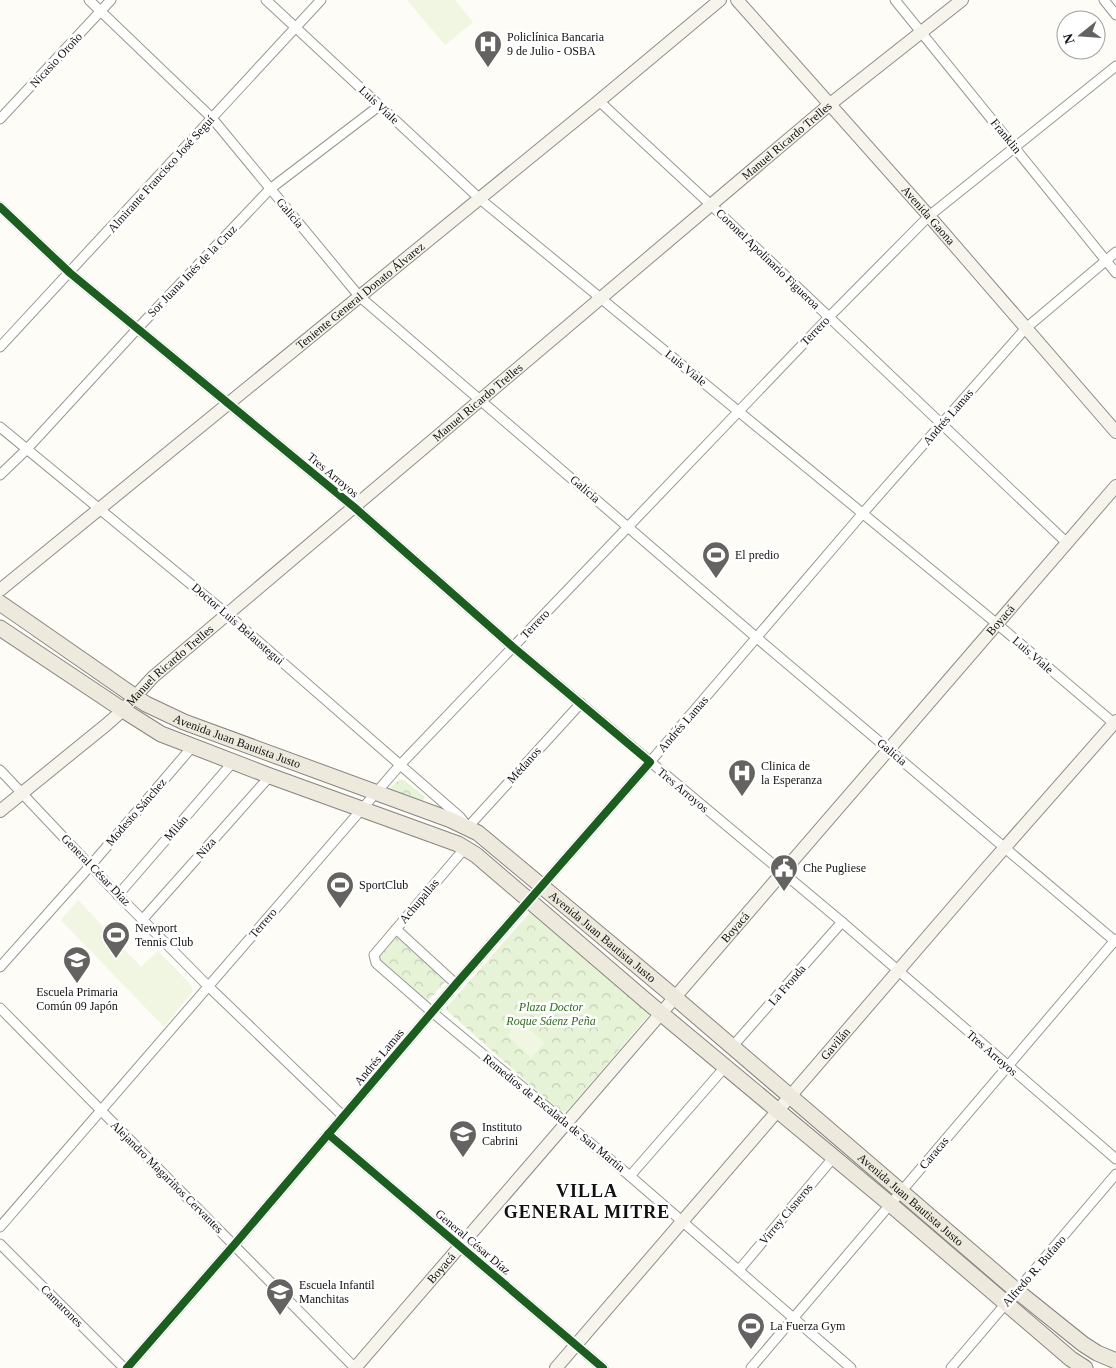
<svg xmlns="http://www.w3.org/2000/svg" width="1116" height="1368" font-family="Georgia,serif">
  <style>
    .park { fill: url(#park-crowns) }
    .pitch { fill: #f0f6e1 }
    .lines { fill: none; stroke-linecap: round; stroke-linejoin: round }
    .street-casing { stroke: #979795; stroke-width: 11 }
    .secondary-casing { stroke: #8e8d8b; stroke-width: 14 }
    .primary-casing { stroke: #858482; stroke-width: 17 }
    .street { stroke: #fffffe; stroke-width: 9 }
    .secondary { stroke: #f6f4eb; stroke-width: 12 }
    .primary { stroke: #ede9dc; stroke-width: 15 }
    .cycleway-casing { stroke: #fff; stroke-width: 11 }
    .cycleway { stroke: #1b5e20; stroke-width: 8 }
    .labels { text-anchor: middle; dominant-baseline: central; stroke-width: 5; stroke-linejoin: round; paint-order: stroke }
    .poi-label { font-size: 12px; fill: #111; stroke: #fff; text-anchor: start }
    .street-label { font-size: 12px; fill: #111; stroke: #fff }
    .park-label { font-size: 12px; font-style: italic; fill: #2f6b1f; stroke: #fff }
    .district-label { font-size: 18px; font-weight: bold; letter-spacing: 1px; fill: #111; stroke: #fff }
  </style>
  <defs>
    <pattern id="park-crowns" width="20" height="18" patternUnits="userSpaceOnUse" patternTransform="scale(1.25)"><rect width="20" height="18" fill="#e7f3d7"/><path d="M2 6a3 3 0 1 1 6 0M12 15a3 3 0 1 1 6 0" fill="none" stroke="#c5cfb8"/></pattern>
  </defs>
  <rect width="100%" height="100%" fill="#fdfcf7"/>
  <g class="park">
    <polygon points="399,780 404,780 425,797 421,804 392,792 391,787"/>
    <polygon points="531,911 648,1008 649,1015 567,1111 561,1112 445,1009"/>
    <polygon points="398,929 451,975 426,1003 373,957"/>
  </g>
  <g class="pitch">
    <polygon points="407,0 455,0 473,22 445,45"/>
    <polygon points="78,900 141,967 158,951 191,985 193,991 164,1027 61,920"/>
    <polygon points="520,1020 545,1043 531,1058 507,1035"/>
  </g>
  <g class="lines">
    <g class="street-casing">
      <g id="street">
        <polyline points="89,0 212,118 359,296 757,638 1116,942"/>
        <polyline points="266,0 480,199 996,623 1116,725"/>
        <polyline points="895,0 1116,273"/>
        <polyline points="1104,0 1116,15"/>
        <polyline points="599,101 711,205 1067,543"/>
        <polyline points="0,119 111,0"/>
        <polyline points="0,207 70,273 354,507 513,647 842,922 1116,1159"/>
        <polyline points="0,347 321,0"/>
        <polyline points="0,427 227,614 460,817 468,827 581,703"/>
        <polyline points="0,475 27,449 138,328 270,189 379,106"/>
        <polyline points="0,770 118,895 208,986 343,1116"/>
        <polyline points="465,848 374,955 376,963 432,1012 630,1176 851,1368"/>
        <polyline points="118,895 233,762"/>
        <polyline points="143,919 270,776"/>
        <polyline points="396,929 456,984"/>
        <polyline points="0,967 91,865 192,747"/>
        <polyline points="0,1008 355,1368"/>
        <polyline points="732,1047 842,922"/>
        <polyline points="328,1134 603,1368"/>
        <polyline points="630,1176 725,1067"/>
        <polyline points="0,1227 400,765 829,317 929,216 1116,66"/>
        <polyline points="0,1244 124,1368"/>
        <polyline points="739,1270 833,1158"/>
        <polyline points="127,1368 234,1245 456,984 650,762 863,513 1025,329 1116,252"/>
        <polyline points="751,1368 1116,939"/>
        <polyline points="951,1368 1116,1174"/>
      </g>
    </g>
    <g class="secondary-casing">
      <g id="secondary">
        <path id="s1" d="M737,0l192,216 187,216"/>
        <path id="s2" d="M0,590l599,-489 121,-101"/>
        <path id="s3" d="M0,811l106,-86 17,-15 30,-33 676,-572 133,-105"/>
        <path id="s4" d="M355,1368l761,-882"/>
        <path id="s5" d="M556,1368l429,-498 131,-149"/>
      </g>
    </g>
    <g class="primary-casing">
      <g id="primary">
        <path id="s6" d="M0,603l134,93 12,8 38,18 267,98 27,13 187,156 352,302 66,53 14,9 19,8"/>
        <polyline points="0,628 123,710 161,734 270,776 458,844 476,855 651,1005 890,1204 1071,1359 1085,1368"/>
      </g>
    </g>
    <use href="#street" class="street"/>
    <use href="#secondary" class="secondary"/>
    <use href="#primary" class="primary"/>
    <g class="cycleway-casing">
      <g id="cycleway">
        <polyline points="0,207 70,273 354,507 513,647 650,762 456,984 234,1245 127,1368"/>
        <polyline points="328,1134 603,1368"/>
      </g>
    </g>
    <use href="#cycleway" class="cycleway"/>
  </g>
  <defs>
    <g id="hospital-pin" transform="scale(1.4375)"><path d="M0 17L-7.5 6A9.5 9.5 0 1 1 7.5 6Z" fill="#646362" stroke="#fff"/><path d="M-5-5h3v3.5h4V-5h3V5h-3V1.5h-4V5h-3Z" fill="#fff"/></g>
    <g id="stadium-pin" transform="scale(1.4375)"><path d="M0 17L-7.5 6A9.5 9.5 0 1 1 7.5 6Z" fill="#646362" stroke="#fff"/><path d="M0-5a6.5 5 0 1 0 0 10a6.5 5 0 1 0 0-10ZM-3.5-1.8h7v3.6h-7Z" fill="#fff"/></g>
    <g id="civic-pin" transform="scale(1.4375)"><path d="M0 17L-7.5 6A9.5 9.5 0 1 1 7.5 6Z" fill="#646362" stroke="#fff"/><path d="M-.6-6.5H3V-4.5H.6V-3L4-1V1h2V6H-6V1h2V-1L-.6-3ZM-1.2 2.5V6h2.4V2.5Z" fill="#fff"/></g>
    <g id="school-pin" transform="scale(1.4375)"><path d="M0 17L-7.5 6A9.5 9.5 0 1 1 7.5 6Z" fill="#646362" stroke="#fff"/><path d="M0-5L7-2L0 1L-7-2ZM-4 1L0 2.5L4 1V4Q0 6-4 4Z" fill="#fff"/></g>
  </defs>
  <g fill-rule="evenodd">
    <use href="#hospital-pin" x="488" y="44"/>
    <use href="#stadium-pin" x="716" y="555"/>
    <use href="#hospital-pin" x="742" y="773"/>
    <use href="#civic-pin" x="784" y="868"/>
    <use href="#stadium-pin" x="340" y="885"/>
    <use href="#stadium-pin" x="116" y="935"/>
    <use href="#school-pin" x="77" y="960"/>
    <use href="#school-pin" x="463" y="1134"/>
    <use href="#school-pin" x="280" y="1292"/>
    <use href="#stadium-pin" x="751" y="1326"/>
  </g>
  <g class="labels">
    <g class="poi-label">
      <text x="507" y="37">Policlínica Bancaria<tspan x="507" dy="14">9 de Julio - OSBA</tspan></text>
      <text x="735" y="555">El predio</text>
      <text x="761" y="766">Clinica de<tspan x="761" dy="14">la Esperanza</tspan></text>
      <text x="803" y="868">Che Pugliese</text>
      <text x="359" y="885">SportClub</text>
      <text x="135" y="928">Newport<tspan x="135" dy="14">Tennis Club</tspan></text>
      <text x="77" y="992" text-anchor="middle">Escuela Primaria<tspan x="77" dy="14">Común 09 Japón</tspan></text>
      <text x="482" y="1127">Instituto<tspan x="482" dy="14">Cabrini</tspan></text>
      <text x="299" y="1285">Escuela Infantil<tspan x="299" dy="14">Manchitas</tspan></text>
      <text x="770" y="1326">La Fuerza Gym</text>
    </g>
    <g class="street-label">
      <text transform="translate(56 60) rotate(-47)">Nicasio Oroño</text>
      <text transform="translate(379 105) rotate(43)">Luis Viale</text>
      <text transform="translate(1006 136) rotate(51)">Franklin</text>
      <text stroke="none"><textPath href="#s3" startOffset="1034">Manuel Ricardo Trelles</textPath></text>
      <text transform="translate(161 174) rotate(-48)">Almirante Francisco José Seguí</text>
      <text transform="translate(290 213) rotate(50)">Galicia</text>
      <text stroke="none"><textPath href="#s1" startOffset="288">Avenida Gaona</textPath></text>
      <text transform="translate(768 259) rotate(44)">Coronel Apolinario Figueroa</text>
      <text transform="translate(192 271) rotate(-46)">Sor Juana Inés de la Cruz</text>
      <text stroke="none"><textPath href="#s2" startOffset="465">Teniente General Donato Álvarez</textPath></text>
      <text transform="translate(815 331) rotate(-46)">Terrero</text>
      <text transform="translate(686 368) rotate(39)">Luis Viale</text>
      <text stroke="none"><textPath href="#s3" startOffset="629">Manuel Ricardo Trelles</textPath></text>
      <text transform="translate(948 417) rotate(-49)">Andrés Lamas</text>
      <text transform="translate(333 475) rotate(40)">Tres Arroyos</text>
      <text transform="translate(585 489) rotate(41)">Galicia</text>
      <text stroke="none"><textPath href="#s4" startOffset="988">Boyacá</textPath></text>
      <text transform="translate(238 624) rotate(41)">Doctor Luis Belaustegui</text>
      <text transform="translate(535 624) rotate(-46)">Terrero</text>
      <text transform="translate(1033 655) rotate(41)">Luis Viale</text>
      <text stroke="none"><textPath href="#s3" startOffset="224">Manuel Ricardo Trelles</textPath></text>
      <text transform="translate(683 724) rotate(-49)">Andrés Lamas</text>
      <text stroke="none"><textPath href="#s6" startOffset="276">Avenida Juan Bautista Justo</textPath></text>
      <text transform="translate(892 752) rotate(40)">Galicia</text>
      <text transform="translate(524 765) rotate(-48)">Médanos</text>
      <text transform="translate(683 790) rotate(40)">Tres Arroyos</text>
      <text transform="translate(136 812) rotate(-49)">Modesto Sánchez</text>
      <text transform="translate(176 828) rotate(-49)">Milán</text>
      <text transform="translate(206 848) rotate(-49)">Niza</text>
      <text transform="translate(96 870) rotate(46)">General César Díaz</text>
      <text transform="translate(419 901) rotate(-50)">Achupallas</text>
      <text transform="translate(263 923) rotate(-49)">Terrero</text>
      <text stroke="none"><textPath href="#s4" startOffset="582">Boyacá</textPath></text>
      <text stroke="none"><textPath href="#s6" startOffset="696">Avenida Juan Bautista Justo</textPath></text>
      <text transform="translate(787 985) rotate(-49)">La Fronda</text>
      <text stroke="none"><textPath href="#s5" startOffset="428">Gavilán</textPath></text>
      <text transform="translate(992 1053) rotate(41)">Tres Arroyos</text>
      <text transform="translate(379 1057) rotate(-50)">Andrés Lamas</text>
      <text transform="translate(554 1113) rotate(39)">Remedios de Escalada de San Martín</text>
      <text transform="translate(934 1153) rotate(-50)">Caracas</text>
      <text transform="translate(167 1177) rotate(45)">Alejandro Magariños Cervantes</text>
      <text stroke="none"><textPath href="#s6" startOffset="1101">Avenida Juan Bautista Justo</textPath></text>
      <text transform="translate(786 1214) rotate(-50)">Virrey Cisneros</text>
      <text transform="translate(473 1242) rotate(40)">General César Díaz</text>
      <text stroke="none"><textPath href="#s4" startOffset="132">Boyacá</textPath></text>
      <text transform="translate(1034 1271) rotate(-49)">Alfredo R. Bufano</text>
      <text transform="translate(62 1306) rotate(45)">Camarones</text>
    </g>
    <g class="park-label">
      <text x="551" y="1007">Plaza Doctor<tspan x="551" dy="14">Roque Sáenz Peña</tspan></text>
    </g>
    <g class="district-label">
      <text x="587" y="1191">VILLA<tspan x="587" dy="21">GENERAL MITRE</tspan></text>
    </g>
  </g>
  <g transform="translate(1081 35) rotate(253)"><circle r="24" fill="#ffffff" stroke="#a0a0a0"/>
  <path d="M0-4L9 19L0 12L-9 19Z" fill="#646362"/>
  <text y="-8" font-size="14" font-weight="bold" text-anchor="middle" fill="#111111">N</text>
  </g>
</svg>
